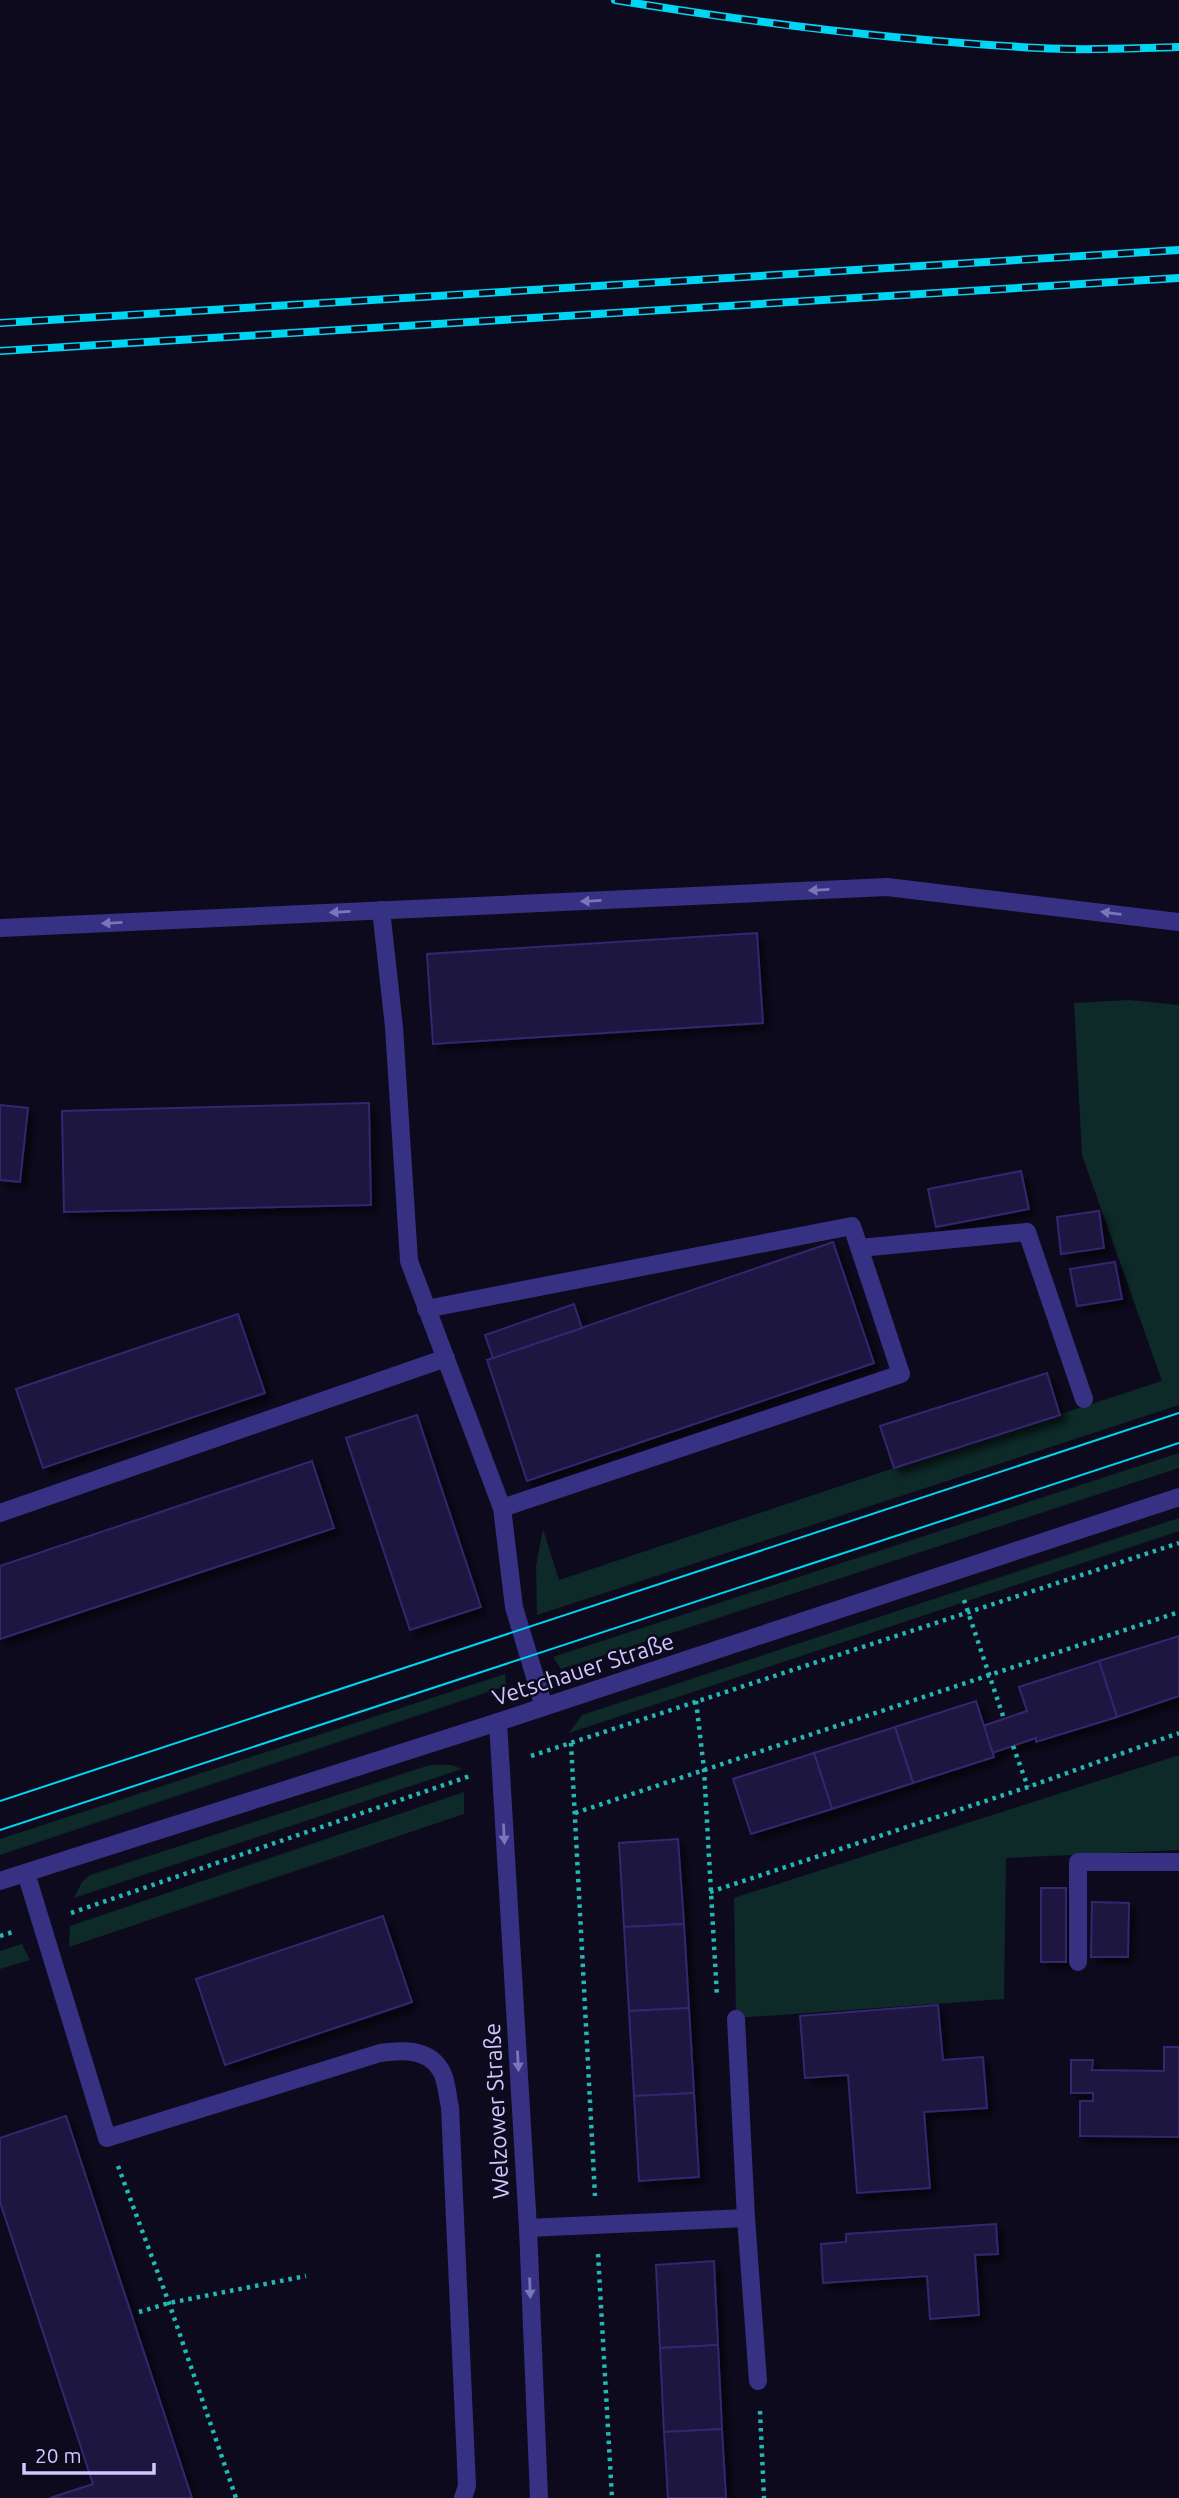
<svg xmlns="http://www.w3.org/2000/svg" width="1179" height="2498" font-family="Ubuntu,sans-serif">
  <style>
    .green { fill: #0d2928 }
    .building { fill: #1f1541; stroke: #35256f; stroke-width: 2; filter: url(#shadow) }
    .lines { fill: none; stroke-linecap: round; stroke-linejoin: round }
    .path { stroke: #23b8b2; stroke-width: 4.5; stroke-dasharray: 3.5 5; stroke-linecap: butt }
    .minor { stroke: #363182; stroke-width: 18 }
    .tram { stroke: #00d5f3; stroke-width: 2 }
    .rail-casing { stroke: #00d5f3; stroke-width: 8 }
    .rail { stroke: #0e0a1e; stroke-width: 5; stroke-dasharray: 16; stroke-linecap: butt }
    .oneway { fill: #7b75ba }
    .labels { text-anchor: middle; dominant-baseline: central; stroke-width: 5; stroke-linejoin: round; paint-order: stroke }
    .street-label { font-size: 23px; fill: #cfc8ff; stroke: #0e0a1e }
  </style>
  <defs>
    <filter id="shadow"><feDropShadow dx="6" dy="6" stdDeviation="3.5" flood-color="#0009"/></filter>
  </defs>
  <rect width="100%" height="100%" fill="#0e0a1e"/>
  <g class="green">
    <polygon points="1129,1000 1179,1005 1179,1405 537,1615 536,1566 543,1529 559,1580 894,1468 1162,1381 1082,1155 1074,1003"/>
    <polygon points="1179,1453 1179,1468 561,1669 553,1657"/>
    <polygon points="1179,1518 1179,1531 569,1733 582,1715"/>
    <polygon points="505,1674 506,1686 0,1855 0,1839"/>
    <polygon points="1179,1755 1179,1850 1006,1858 1004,1999 736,2018 734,1898"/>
    <polygon points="430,1765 451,1765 462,1769 74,1898 82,1882 90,1875"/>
    <polygon points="464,1792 464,1814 69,1947 70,1926"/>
    <polygon points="22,1944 30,1960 0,1969 0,1951"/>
  </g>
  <g class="building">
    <polygon points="757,933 763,1023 433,1044 427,954"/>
    <polygon points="369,1103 371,1205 64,1212 62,1111"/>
    <polygon points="0,1105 28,1108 20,1182 0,1180"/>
    <polygon points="1021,1171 1029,1209 936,1227 928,1189"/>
    <polygon points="1099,1211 1104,1248 1061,1254 1057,1217"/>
    <polygon points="833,1242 874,1363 527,1481 487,1360"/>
    <polygon points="1115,1262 1122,1299 1077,1306 1070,1269"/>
    <polygon points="574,1304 582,1328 493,1358 485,1335"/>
    <polygon points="238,1314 265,1393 43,1468 16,1389"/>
    <polygon points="1047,1373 1060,1415 894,1468 880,1426"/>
    <polygon points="417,1415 481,1607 410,1630 346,1438"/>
    <polygon points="312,1461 334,1528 0,1639 0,1566"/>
    <polygon points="1179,1636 1179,1696 1117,1717 1099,1661"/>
    <polygon points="1099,1661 1117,1717 1036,1742 1036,1738 992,1753 983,1726 1027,1711 1019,1687"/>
    <polygon points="976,1701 994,1757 913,1783 895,1727"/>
    <polygon points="895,1727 913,1783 832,1809 814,1753"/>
    <polygon points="814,1753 832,1809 751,1834 733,1779"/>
    <polygon points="678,1839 684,1924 624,1927 619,1843"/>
    <rect x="1041" y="1888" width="25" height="74"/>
    <polygon points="1092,1902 1129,1903 1128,1957 1091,1957"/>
    <polygon points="383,1916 412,2002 225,2065 196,1979"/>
    <polygon points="684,1924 689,2008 629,2011 624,1927"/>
    <polygon points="938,2005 943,2060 983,2057 987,2108 924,2112 930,2188 857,2193 848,2075 805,2078 800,2016"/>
    <polygon points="689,2008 694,2093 634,2096 629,2011"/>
    <polygon points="1164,2047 1179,2047 1179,2137 1080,2136 1080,2101 1093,2101 1093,2093 1071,2093 1071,2060 1093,2060 1092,2070 1164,2071"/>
    <polygon points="694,2093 699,2177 639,2181 634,2096"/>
    <polygon points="66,2116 192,2498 50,2498 93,2484 0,2202 0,2138"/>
    <polygon points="996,2224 998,2254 975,2255 979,2315 930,2319 927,2276 823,2283 821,2244 846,2242 846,2234"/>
    <polygon points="714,2261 718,2345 660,2348 656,2265"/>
    <polygon points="718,2345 722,2429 664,2432 660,2348"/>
    <polygon points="722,2429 726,2498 668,2498 664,2432"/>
  </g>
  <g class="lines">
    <g class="path">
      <polyline points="964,1600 1004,1719"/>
      <polyline points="696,1701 704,1769 717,1997"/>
      <polyline points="571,1743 595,2196"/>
      <polyline points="1013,1746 1028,1787"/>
      <polyline points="531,1756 1179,1543"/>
      <polyline points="575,1813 1179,1612"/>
      <polyline points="710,1892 1028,1787 1179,1733"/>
      <polyline points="71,1913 470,1776"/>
      <polyline points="0,1936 13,1932"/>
      <polyline points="118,2166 169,2303 236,2498"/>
      <polyline points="598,2254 612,2498"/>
      <polyline points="139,2312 169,2303 306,2276"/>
      <polyline points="760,2411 764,2498"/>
    </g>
    <g class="minor">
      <polyline points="381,910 394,1027 409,1261 502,1508 514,1607 544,1707"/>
      <polyline points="0,928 887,887 1179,922"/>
      <polyline points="860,1248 1027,1232 1084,1399"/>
      <polyline points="426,1309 852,1226 901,1374 502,1508"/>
      <polyline points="0,1513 446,1358"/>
      <polyline points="498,1722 528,2228 539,2498"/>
      <path d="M26,1873l81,265 273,-85c21,-3 47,-5 60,16 7,10 7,27 10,38l17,379 -4,12"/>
      <polyline points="0,1881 498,1722 1179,1497"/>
      <polyline points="1078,1962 1078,1862 1179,1862"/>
      <polyline points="736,2019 746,2218 758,2381"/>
      <polyline points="528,2228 746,2218"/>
    </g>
    <g class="tram">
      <polyline points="0,1801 1179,1413"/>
      <polyline points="0,1830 1179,1443"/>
    </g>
    <g class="rail-casing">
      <g id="rail">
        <path d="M615,0c141,23 282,41 425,48 46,3 93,0 139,-1"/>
        <polyline points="0,323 1179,250"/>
        <polyline points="0,351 1179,278"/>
      </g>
    </g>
    <use href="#rail" class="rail"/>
  </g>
  <defs><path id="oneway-solid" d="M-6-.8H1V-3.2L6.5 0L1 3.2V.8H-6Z" transform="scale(1.75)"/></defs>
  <g class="oneway">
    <use href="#oneway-solid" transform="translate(819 890) rotate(177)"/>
    <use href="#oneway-solid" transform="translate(591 901) rotate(177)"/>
    <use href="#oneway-solid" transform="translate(340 912) rotate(177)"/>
    <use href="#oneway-solid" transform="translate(1111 913) rotate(-173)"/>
    <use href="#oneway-solid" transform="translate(112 923) rotate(177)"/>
    <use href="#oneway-solid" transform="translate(504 1834) rotate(87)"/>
    <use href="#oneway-solid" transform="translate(518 2061) rotate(87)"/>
    <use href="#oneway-solid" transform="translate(530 2288) rotate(88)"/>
  </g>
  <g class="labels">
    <g class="street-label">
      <text transform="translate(583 1669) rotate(-18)">Vetschauer Straße</text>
      <text transform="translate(496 2111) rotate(-93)">Welzower Straße</text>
    </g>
  </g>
  <path d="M24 2463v10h130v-10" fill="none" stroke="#cfc8ff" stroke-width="3.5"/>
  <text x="35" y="2463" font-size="21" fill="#cfc8ff" stroke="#0e0a1e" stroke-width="5" paint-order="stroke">20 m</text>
</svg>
